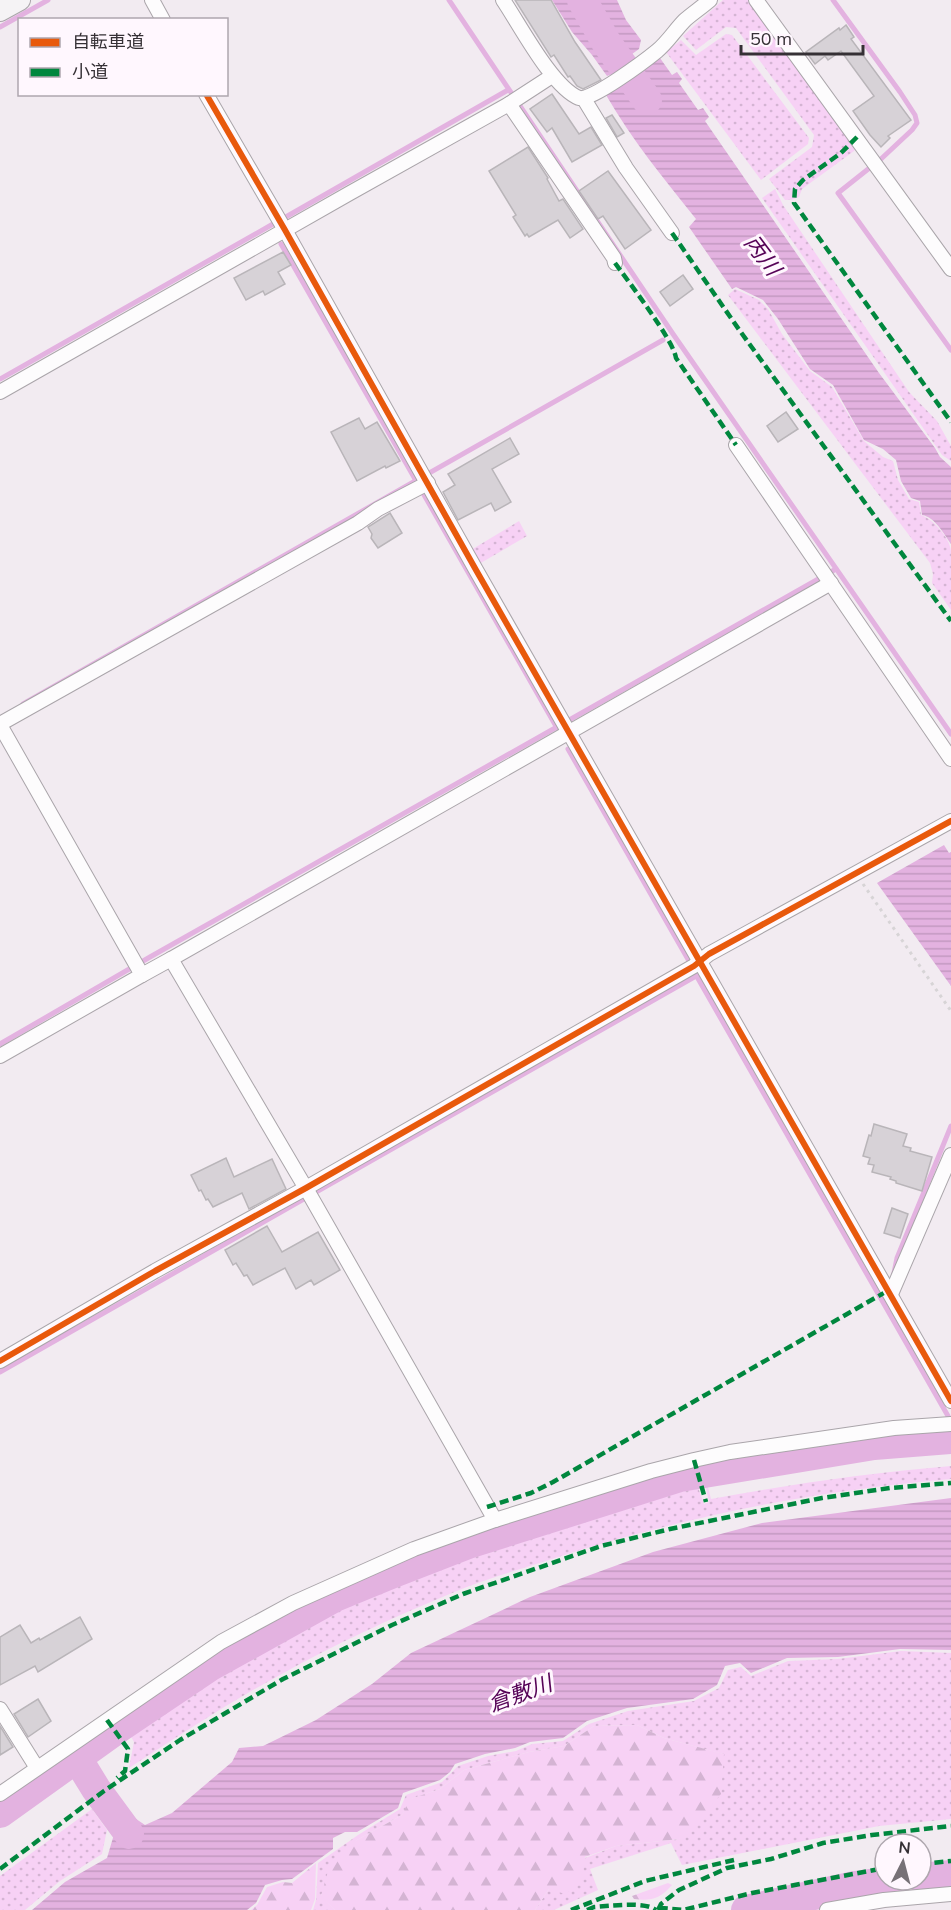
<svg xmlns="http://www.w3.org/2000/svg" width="951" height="1910" font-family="Mulish,'Noto Sans JP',sans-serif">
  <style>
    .grass { fill: url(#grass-dots) }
    .forest { fill: url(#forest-firs) }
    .water { fill: url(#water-rules) }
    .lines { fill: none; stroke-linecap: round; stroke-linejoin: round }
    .stream { stroke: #e3b2e0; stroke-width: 5 }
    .river { stroke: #e3b2e0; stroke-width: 30 }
    .building { fill: #d7d2d7; stroke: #b9b5b9; stroke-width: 1.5 }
    .street-casing { stroke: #aaa5aa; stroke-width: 16 }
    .secondary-casing { stroke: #aaa5aa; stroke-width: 22 }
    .path { stroke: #d7d4d6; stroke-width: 3; stroke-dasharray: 3 4.5; stroke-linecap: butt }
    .street { stroke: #fdfcfd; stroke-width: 14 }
    .secondary { stroke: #f5f3f5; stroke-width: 20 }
    .quiet { stroke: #00873e; stroke-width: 4.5; stroke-dasharray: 9 4.5; stroke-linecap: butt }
    .cycleway-casing { stroke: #fff7fe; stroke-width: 10 }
    .cycleway { stroke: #e8590c; stroke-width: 6 }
    .labels { text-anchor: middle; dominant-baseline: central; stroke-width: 6; stroke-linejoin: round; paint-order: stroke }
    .water-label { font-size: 22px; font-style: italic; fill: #560357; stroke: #fff7fe }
  </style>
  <defs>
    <pattern id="grass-dots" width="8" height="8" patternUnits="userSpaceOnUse" patternTransform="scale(1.5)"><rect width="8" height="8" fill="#f7d1f5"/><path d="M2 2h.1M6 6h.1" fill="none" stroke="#d4b4d3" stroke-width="1.8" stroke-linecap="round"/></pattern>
    <pattern id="forest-firs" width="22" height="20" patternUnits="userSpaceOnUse" patternTransform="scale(1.5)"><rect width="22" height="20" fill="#f7d1f5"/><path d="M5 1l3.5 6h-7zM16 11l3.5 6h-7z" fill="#d4b4d3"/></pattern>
    <pattern id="water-rules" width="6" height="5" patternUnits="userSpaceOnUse" patternTransform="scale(1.5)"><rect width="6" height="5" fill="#e3b2e0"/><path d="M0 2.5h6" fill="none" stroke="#c399c1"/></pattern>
  </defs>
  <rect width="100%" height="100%" fill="#f2ebf1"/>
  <g class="grass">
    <polygon points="723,0 749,0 856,148 854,151 802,189 799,197 791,200 785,200 769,179 812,147 814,135 736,28 726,27 696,50 683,36"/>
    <polygon points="726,34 732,35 809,138 808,144 761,180 666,52 681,40 696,55"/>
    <polygon points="775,189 783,205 909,392 937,421 951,446 951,461 942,455 762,198"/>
    <path d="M735,289l24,11 9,9 14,25 28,37 22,16 32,54 19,16 10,4 5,19 11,19 10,3 2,13c12,4 29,23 30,36 0,19 0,40 0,59l-19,-27 1,-9 -3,-11 -202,-268z"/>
    <polygon points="519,521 527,536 479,564 471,550"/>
    <path d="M951,1449v1l-108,10 -136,23 4,16c80,-15 159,-26 240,-33v13c-137,12 -265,37 -396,79 -34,11 -70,21 -103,35 -58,24 -117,51 -172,82 -52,28 -101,61 -151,93l5,-26 -5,-9 78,-55 79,-45 59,-31 67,-30 80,-28 142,-46 62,-16 8,22 5,-2 -4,-19 137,-25z"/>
    <polygon points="901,1651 951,1653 951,1819 879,1826 682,1865 671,1843 590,1869 598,1890 554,1910 535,1910 549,1889 585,1858 616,1846 679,1839 723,1754 664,1738 637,1725 594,1726 564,1746 529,1752 464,1770 440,1789 411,1799 402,1815 357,1840 321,1895 335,1910 313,1910 316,1900 318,1863 358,1835 400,1809 406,1795 442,1782 458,1766 488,1756 516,1751 532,1744 563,1741 589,1724 628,1711 694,1701 719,1688 728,1670 741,1667 751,1676 788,1661 838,1659"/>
    <polygon points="92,1809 107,1830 102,1854 60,1881 25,1910 0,1910 0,1876"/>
  </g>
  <g class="forest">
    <polygon points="637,1725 664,1738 724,1754 721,1794 692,1829 679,1839 616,1846 585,1857 582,1881 565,1894 549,1889 535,1910 335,1910 321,1896 330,1864 357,1840 402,1815 410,1799 440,1789 464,1770 529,1752 564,1746 594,1726"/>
    <polygon points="316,1863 315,1899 311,1910 251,1910 257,1905 267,1887 283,1882 292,1883"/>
    <path d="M668,1883l4,2c-12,14 -21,16 -38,14l-2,-3z"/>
  </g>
  <g class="water">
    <polygon points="552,0 617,0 626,20 641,40 639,49 610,70 612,74 607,76 592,55 572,32"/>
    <path d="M660,58l12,17 5,-3 5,7 -3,4 19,27 5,-2 6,9 -4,4 174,252 56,75 5,9 11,10v77c-7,-10 -16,-27 -29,-29l-2,-14 -9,-3 -10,-17 -5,-21 -13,-11 -19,-9 -31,-55 -23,-16 -32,-50 -15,-19 -27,-13 -4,2 -43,-62 7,-8c-32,-40 -64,-79 -90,-124z"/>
    <polygon points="944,845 949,853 951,852 951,986 877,883"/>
    <polygon points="951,1498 951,1650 900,1649 838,1657 787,1658 751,1673 740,1663 725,1666 717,1685 693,1699 627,1708 587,1721 563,1738 530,1742 515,1748 485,1754 455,1764 450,1772 440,1780 403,1793 398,1808 357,1832 345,1832 333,1838 333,1849 292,1879 282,1880 265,1885 256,1903 247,1910 32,1910 65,1882 107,1858 115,1831 103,1811 104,1803 108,1800 145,1825 172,1813 232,1762 239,1748 263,1746 316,1720 372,1684 411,1653 530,1597 653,1552 762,1523"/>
  </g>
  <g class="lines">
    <g class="stream">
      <polyline points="449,0 673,334 951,734"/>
      <polyline points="833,0 900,92 915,115 917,123 912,130 881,159"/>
      <polyline points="0,27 48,0"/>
      <polyline points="872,166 838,193 951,350"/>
      <polyline points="284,218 508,90"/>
      <polyline points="281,244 557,728"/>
      <polyline points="0,379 273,224"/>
      <polyline points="23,704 663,340"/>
      <polyline points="568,749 689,961"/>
      <polyline points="696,975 948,1416"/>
      <polyline points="0,1044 150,957 836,569"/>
      <polyline points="894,1273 897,1258 951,1126"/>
      <polyline points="0,1372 696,976"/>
      <polyline points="947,1439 948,1432"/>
    </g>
    <g class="river">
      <polyline points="582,0 606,42 647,100"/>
      <polyline points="77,1758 96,1789 129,1834"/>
      <polyline points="0,1813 120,1727 209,1667 337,1596 393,1573 468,1544 680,1477 874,1445 951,1439"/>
      <polyline points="921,1878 951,1875"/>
      <polyline points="746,1910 855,1886 898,1880"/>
    </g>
  </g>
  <g class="building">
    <polygon points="515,0 551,0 575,42 601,80 583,89 577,86 570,76 568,77 554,55 551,57"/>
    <polygon points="846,25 854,37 851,39 911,120 888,136 890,138 881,147 870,135 853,111 874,96 841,51 828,60 825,56 815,64 806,52 839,28 840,30"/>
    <polygon points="552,94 579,134 591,127 602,145 572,162 552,128 547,132 530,109"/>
    <polygon points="612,115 624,133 617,137 606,118"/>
    <polygon points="528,147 548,178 547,179 559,201 563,199 583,229 570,238 558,220 529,237 527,234 525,236 513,217 516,215 489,171"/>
    <polygon points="608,171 651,230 625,249 603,216 598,219 579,191"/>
    <polygon points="283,252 291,265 278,272 285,284 265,295 263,291 246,300 234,278"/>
    <polygon points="683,275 693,289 670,306 660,292"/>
    <polygon points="786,412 798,429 778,442 767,426"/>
    <polygon points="359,418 365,429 377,422 400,461 386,468 385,466 357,481 331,432"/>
    <polygon points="510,438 519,454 492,469 511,502 495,511 491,503 458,520 443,492 455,485 448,474"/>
    <polygon points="390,513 402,533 378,548 371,538 372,534 368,527"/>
    <polygon points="874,1124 907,1134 903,1146 911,1148 910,1151 932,1157 922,1191 896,1183 896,1181 890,1179 891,1177 872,1172 874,1165 868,1164 870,1158 863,1156 869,1135 871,1136"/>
    <polygon points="226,1158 234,1177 272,1159 286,1189 249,1209 242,1193 213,1207 208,1199 206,1200 201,1190 199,1191 191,1175"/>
    <polygon points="892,1208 908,1214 900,1238 884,1233"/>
    <polygon points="267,1226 282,1252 318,1232 340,1270 314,1285 311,1280 296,1289 285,1268 253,1285 247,1275 244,1276 236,1263 233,1265 225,1250"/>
    <polygon points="80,1617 92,1639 38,1672 35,1666 0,1685 0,1637 20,1625 31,1643 39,1638 40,1640"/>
    <polygon points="38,1699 51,1721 28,1737 14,1714"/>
    <polygon points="0,1726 13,1747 0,1755"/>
  </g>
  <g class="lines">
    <g class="street-casing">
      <g id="street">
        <polyline points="152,0 163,20"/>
        <path d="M503,0c17,25 49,87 76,98 11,4 67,-38 78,-47 11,-9 18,-21 28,-31 8,-7 17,-13 25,-20"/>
        <polyline points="756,0 951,269"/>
        <polyline points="206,94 285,230 476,570 951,1401"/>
        <polyline points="584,99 626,168 672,233"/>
        <polyline points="509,104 614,258 615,263"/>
        <polyline points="0,392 350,193 509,104 552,76"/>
        <polyline points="736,445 951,759"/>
        <polyline points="0,724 358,523 378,509 428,483"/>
        <polyline points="0,725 142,975 171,959 311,1197 495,1520"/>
        <polyline points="171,959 831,583"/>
        <polyline points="0,1056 142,975"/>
        <polyline points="891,1294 951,1155"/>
        <polyline points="0,1361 155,1271 306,1188 694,966 709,954 951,821"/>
        <polyline points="0,1709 37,1768"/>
        <polyline points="0,1794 221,1642 293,1603 414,1549 495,1520 651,1471 694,1460 730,1452 894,1428 951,1424"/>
        <polyline points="827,1910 884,1900 951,1894"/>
      </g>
    </g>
    <g class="secondary-casing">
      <polyline id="secondary" points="0,11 20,0"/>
    </g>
    <polyline class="path" points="863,884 951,1011"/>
    <use href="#street" class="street"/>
    <use href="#secondary" class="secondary"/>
    <g class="quiet">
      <polyline points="857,137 841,153 803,180 795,189 794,203 951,422"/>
      <polyline points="672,233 740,331 951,621"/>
      <path d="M615,263c13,18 59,78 61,95l60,87"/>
      <polyline points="694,1460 706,1502"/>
      <polyline points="487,1507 531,1493 553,1482 889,1290"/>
      <polyline points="107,1720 128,1749 125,1771 117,1778"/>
      <polyline points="921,1864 951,1861"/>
      <polyline points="0,1869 104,1791 180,1740 283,1679 392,1625 463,1594 601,1546 670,1529 822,1498 890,1488 951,1483"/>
      <polyline points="571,1910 645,1881 734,1860"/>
      <path d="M587,1910l7,-3c16,-1 51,-6 62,3"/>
      <polyline points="658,1910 661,1904 679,1890 727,1868 771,1859 823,1843 872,1835 951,1826"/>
      <polyline points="660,1910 661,1908 683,1910 752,1893 885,1868"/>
    </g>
    <g class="cycleway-casing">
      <g id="cycleway">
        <polyline points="206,94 285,230 476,570 951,1401"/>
        <polyline points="0,1361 155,1271 306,1188 694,966 709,954 951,821"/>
      </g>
    </g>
    <use href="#cycleway" class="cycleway"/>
  </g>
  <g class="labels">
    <g class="water-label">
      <text transform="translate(763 255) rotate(53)">丙川</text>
      <text transform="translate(520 1693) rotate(-20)">倉敷川</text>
    </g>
  </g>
  <rect x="18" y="18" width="210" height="78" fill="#fff7fe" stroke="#aea7ae" stroke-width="1.5"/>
  <rect x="30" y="38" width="30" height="9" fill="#e8590c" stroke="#aea7ae" stroke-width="1.5"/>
  <text x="72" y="48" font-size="18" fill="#353035">自転車道</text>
  <rect x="30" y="68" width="30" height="9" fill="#00873e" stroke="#aea7ae" stroke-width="1.5"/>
  <text x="72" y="78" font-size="18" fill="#353035">小道</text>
  <g transform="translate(903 1862) rotate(6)"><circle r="28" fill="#fff7fe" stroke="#aea7ae" stroke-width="1.5"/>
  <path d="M0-4.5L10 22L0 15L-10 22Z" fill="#777177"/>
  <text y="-9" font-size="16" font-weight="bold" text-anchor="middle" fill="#353035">N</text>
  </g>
  <path d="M741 45v9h122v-9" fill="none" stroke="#353035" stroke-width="3"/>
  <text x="750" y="45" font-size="18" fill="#353035" stroke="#fff7fe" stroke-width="4.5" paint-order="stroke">50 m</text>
</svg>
